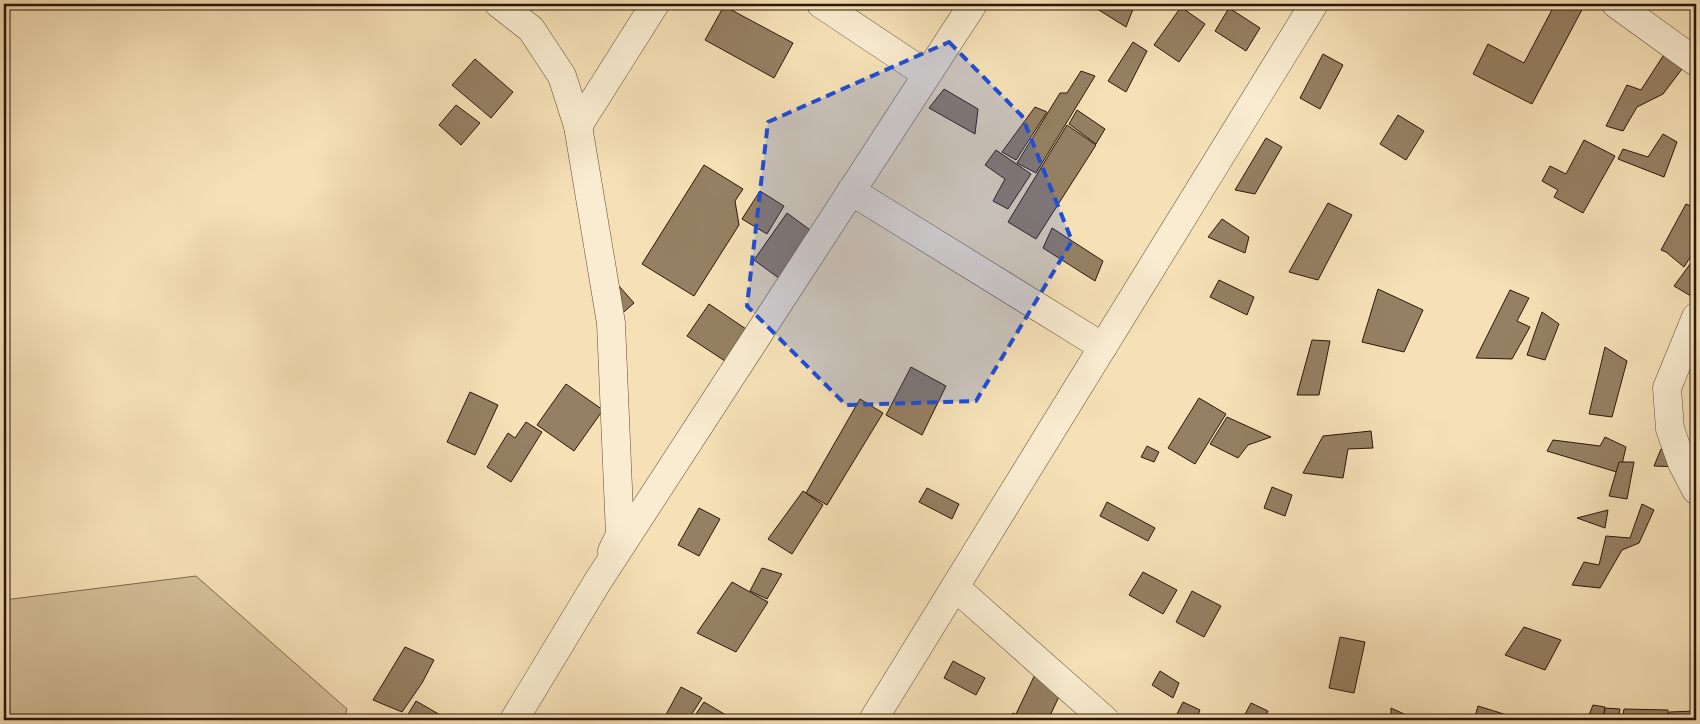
<svg xmlns="http://www.w3.org/2000/svg" width="1700" height="724" font-family="'IM FELL English',serif">
  <style>
    .green { fill: #d3bf99; stroke: #7f6b51 }
    .building { fill: #958063; stroke: #2b1709 }
    .lines { fill: none; stroke-linecap: round; stroke-linejoin: round }
    .minor-casing { stroke: #5e4a34; stroke-width: 29 }
    .tertiary-casing { stroke: #5e4a34; stroke-width: 29 }
    .minor { stroke: #f9ecd0; stroke-width: 28 }
    .tertiary { stroke: #f9ecd0; stroke-width: 28 }
    .marked { fill: #1d4ed8; fill-opacity: 0.2; stroke: #1d4ed8; stroke-width: 4; stroke-dasharray: 10 6; stroke-linejoin: round }
  </style>
  <rect width="100%" height="100%" fill="#f6e1b7"/>
  <filter id="stains"><feTurbulence type="fractalNoise" baseFrequency=".004" numOctaves="4"/><feColorMatrix values="0 0 0 0 .2 0 0 0 0 .09 0 0 0 0 .02 0 0 0 .5 -.17"/></filter>
  <radialGradient id="worn" r=".72"><stop offset=".6" stop-color="#630" stop-opacity="0"/><stop offset="1" stop-color="#630" stop-opacity=".3"/></radialGradient>
  <polygon class="green" points="196,576 347,709 344,720 4,720 4,600"/>
  <g class="building">
    <polygon points="1096,4 1135,4 1126,27 1094,7"/>
    <polygon points="1555,4 1585,4 1532,104 1473,74 1488,44 1524,63"/>
    <polygon points="724,6 793,43 774,78 705,40"/>
    <polygon points="1181,7 1205,24 1179,62 1154,45"/>
    <polygon points="1229,8 1260,28 1246,51 1215,31"/>
    <polygon points="1133,42 1147,51 1126,92 1108,81"/>
    <polygon points="1665,53 1685,65 1663,94 1637,107 1623,131 1606,126 1627,85 1641,90"/>
    <polygon points="1323,54 1343,65 1320,109 1300,98"/>
    <polygon points="475,59 513,92 491,118 452,85"/>
    <polygon points="1081,71 1095,76 1036,173 1017,163 1060,93 1067,93"/>
    <polygon points="944,89 978,109 975,134 929,108"/>
    <polygon points="456,105 480,123 461,145 439,125"/>
    <polygon points="1035,107 1047,112 1016,160 1002,152"/>
    <polygon points="1077,110 1105,129 1096,144 1069,124"/>
    <polygon points="1398,115 1424,131 1406,160 1380,144"/>
    <polygon points="1067,125 1096,145 1036,239 1008,222"/>
    <polygon points="1663,134 1677,142 1664,177 1618,159 1623,149 1648,157"/>
    <polygon points="1266,138 1282,147 1255,194 1235,190"/>
    <polygon points="1584,140 1615,156 1583,213 1554,197 1558,190 1542,181 1550,166 1566,174"/>
    <polygon points="996,150 1031,174 1008,209 993,201 1005,179 985,165"/>
    <polygon points="704,165 743,189 735,201 739,225 694,296 642,264"/>
    <polygon points="760,191 784,206 767,234 742,219"/>
    <polygon points="1328,203 1352,215 1318,280 1289,272"/>
    <polygon points="1686,204 1696,208 1696,248 1684,267 1666,252 1661,250"/>
    <polygon points="787,213 813,232 780,279 754,260"/>
    <polygon points="1222,219 1249,237 1245,253 1208,237"/>
    <polygon points="1052,228 1103,261 1095,281 1043,248"/>
    <polygon points="1696,256 1696,299 1674,286"/>
    <polygon points="1219,280 1254,297 1247,315 1210,297"/>
    <polygon points="619,286 634,303 617,318 611,293"/>
    <polygon points="1378,289 1423,310 1404,352 1362,342"/>
    <polygon points="1510,290 1529,298 1517,321 1530,327 1512,359 1476,358"/>
    <polygon points="709,304 749,331 728,363 687,336"/>
    <polygon points="1542,312 1559,324 1545,360 1527,355"/>
    <polygon points="1312,340 1330,341 1319,395 1297,395"/>
    <polygon points="1605,347 1627,361 1612,417 1589,414"/>
    <polygon points="911,367 946,386 922,435 886,415"/>
    <polygon points="566,384 603,410 574,451 537,425"/>
    <polygon points="470,392 498,405 475,455 447,442"/>
    <polygon points="1199,398 1226,414 1195,464 1168,448"/>
    <polygon points="860,399 883,413 827,505 806,493"/>
    <polygon points="1227,417 1271,437 1248,445 1238,458 1210,444"/>
    <polygon points="526,422 542,432 511,482 487,467 508,433 515,438"/>
    <polygon points="1371,431 1373,448 1348,449 1343,478 1303,473 1323,436"/>
    <polygon points="1605,437 1626,447 1620,473 1547,451 1553,440 1600,446"/>
    <polygon points="1147,446 1159,452 1154,462 1141,457"/>
    <polygon points="1661,449 1682,454 1681,467 1654,466"/>
    <polygon points="1619,462 1634,462 1627,499 1609,496"/>
    <polygon points="1272,487 1292,495 1285,516 1264,508"/>
    <polygon points="927,488 959,504 952,519 919,502"/>
    <polygon points="803,491 823,505 792,554 768,539"/>
    <polygon points="1107,502 1155,528 1148,541 1100,516"/>
    <polygon points="1642,504 1654,510 1639,543 1622,550 1600,588 1572,585 1584,562 1599,565 1606,536 1630,538"/>
    <polygon points="699,508 720,519 699,556 678,545"/>
    <polygon points="1608,510 1605,528 1577,518"/>
    <polygon points="762,568 782,574 767,599 750,591"/>
    <polygon points="1143,572 1177,590 1163,614 1129,595"/>
    <polygon points="732,582 768,602 736,652 697,633"/>
    <polygon points="1192,591 1221,606 1204,637 1176,622"/>
    <polygon points="1524,627 1561,640 1545,670 1505,655"/>
    <polygon points="1340,637 1365,642 1354,693 1329,688"/>
    <polygon points="405,647 434,660 422,683 402,712 373,700"/>
    <polygon points="1042,660 1070,673 1048,720 1030,720 1016,714"/>
    <polygon points="953,661 985,678 976,695 944,678"/>
    <polygon points="1160,671 1179,683 1173,698 1152,685"/>
    <polygon points="681,687 702,698 688,720 663,720"/>
    <polygon points="416,701 449,720 410,720 406,718"/>
    <polygon points="704,702 731,718 730,720 692,720"/>
    <polygon points="1183,702 1200,710 1196,720 1174,720"/>
    <polygon points="1251,703 1268,711 1264,720 1242,720"/>
    <polygon points="1593,705 1605,707 1603,720 1587,720"/>
    <polygon points="1478,706 1507,715 1505,720 1474,720"/>
    <polygon points="1391,708 1417,720 1391,720"/>
    <polygon points="1605,708 1620,709 1618,720 1603,720"/>
    <polygon points="1624,709 1668,710 1667,720 1622,720"/>
    <polygon points="1696,711 1696,720 1668,720 1669,712"/>
    <polygon points="1013,713 1026,720 1008,720"/>
  </g>
  <g class="lines">
    <g class="minor-casing">
      <g id="minor">
        <polyline points="499,4 531,29 562,76 578,126 611,323 620,535 612,551"/>
        <polyline points="821,4 926,74"/>
        <polyline points="1616,4 1696,62"/>
        <polyline points="578,126 655,4"/>
        <polyline points="851,191 1103,347"/>
        <polyline points="1696,317 1667,388 1670,429 1682,463 1696,490"/>
        <polyline points="955,587 1105,720"/>
        <polyline points="514,720 598,581 973,4"/>
      </g>
    </g>
    <g class="tertiary-casing">
      <polyline id="tertiary" points="873,720 1314,4"/>
    </g>
    <use href="#minor" class="minor"/>
    <use href="#tertiary" class="tertiary"/>
  </g>
  <path class="marked" d="M949,42l73,74 50,125 -96,160 -130,4 -99,-99 21,-184z"/>
  <rect width="1700" height="724" fill="none" stroke="#f6e1b7" stroke-width="20"/>
  <rect x="5" y="5" width="1690" height="714" fill="none" stroke="#2b1709" stroke-width="2.5"/>
  <rect x="10" y="10" width="1680" height="704" fill="none" stroke="#2b1709"/>
  <rect width="100%" height="100%" filter="url(#stains)"/>
  <rect width="100%" height="100%" fill="url(#worn)"/>
</svg>
